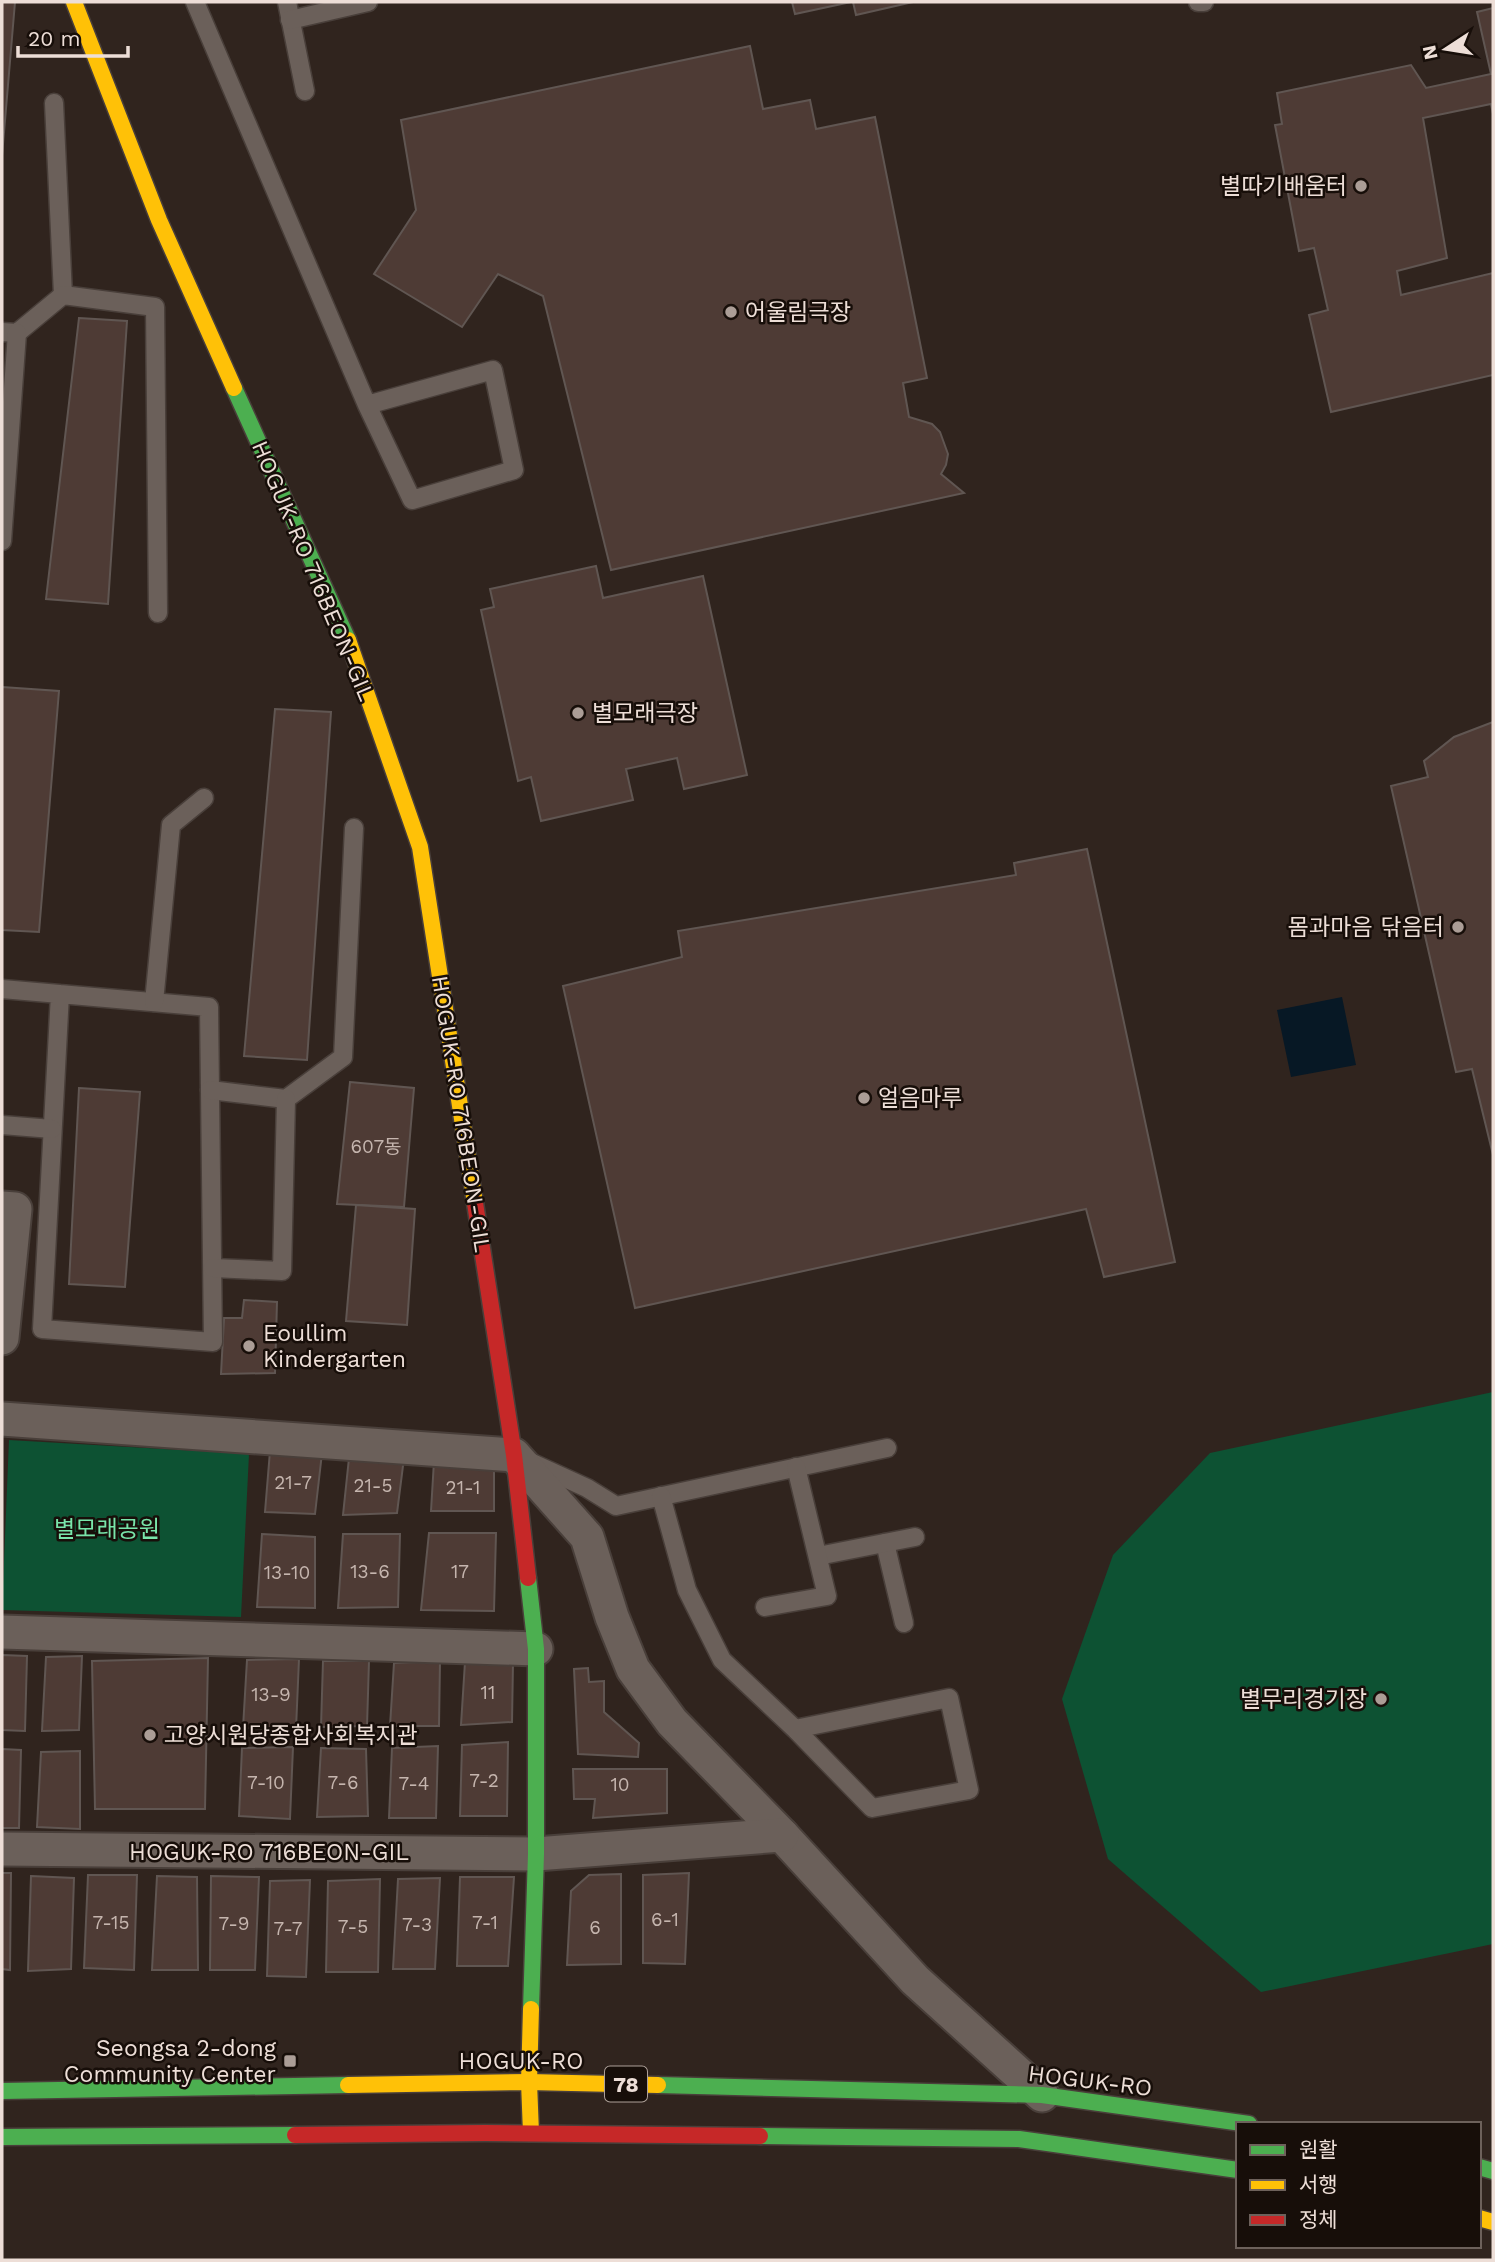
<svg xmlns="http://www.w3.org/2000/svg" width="1495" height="2262" font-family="'Work Sans','Noto Sans KR',sans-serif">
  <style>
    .green { fill: #0d5233 }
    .water { fill: #071825 }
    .building { fill: #4e3b35; stroke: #605652; stroke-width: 2 }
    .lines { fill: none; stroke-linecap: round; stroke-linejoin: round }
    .lane-casing { stroke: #493f3a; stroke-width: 21 }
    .street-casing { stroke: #493f3a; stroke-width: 37 }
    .fast-casing { stroke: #493f3a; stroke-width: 19 }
    .slow-casing { stroke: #493f3a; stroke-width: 19 }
    .jam-casing { stroke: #493f3a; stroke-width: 19 }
    .lane { stroke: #6b605a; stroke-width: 18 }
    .street { stroke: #6b605a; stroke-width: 33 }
    .fast { stroke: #4caf50; stroke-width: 16 }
    .slow { stroke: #ffc107; stroke-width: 16 }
    .jam { stroke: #c62828; stroke-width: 16 }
    .poi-dot { fill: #ab9d96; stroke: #170e09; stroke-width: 2.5 }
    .labels { text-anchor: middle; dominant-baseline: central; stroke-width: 5; stroke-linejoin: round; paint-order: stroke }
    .number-label { font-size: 19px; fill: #c5b5ae }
    .shield { fill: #170e09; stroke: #ada099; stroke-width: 2 }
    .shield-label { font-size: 21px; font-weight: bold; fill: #edded7 }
    .poi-label { font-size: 23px; fill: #edded7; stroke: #170e09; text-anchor: start }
    .street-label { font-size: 23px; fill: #edded7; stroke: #170e09 }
    .park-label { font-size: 23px; fill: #79e5aa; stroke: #170e09 }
  </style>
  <rect width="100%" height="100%" fill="#30241e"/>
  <g class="green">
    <polygon points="1493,1392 1493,1944 1261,1992 1108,1859 1062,1699 1113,1555 1210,1453"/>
    <polygon points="9,1440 249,1454 241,1617 2,1610"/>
  </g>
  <polygon class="water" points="1342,997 1356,1065 1291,1077 1277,1010"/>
  <g class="building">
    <polygon points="2,2 15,2 2,156"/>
    <polygon points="792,2 851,2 795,14"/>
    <polygon points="853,2 913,2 856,15"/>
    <polygon points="1493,8 1493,114 1491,104 1423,118 1447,258 1397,271 1401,295 1493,273 1493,375 1331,412 1309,315 1328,310 1314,248 1299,251 1275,125 1282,124 1277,93 1411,65 1426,88 1491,74 1477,12"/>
    <polygon points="750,46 763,109 810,100 816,129 875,117 927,378 903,383 909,417 932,424 940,432 948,454 946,465 941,474 964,493 611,570 543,296 498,274 462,327 374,274 416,210 401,120"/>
    <polygon points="79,318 127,321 108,604 46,599"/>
    <polygon points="596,566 603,598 703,576 747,775 684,789 677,758 626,769 633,800 541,821 531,777 518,781 481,610 494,607 490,589"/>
    <polygon points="2,687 59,691 39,932 2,930"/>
    <polygon points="275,709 331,712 307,1060 244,1056"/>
    <polygon points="1493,722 1493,1155 1472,1069 1456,1072 1391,786 1428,777 1424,761 1454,737"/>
    <polygon points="1087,849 1175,1262 1104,1277 1086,1209 635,1308 563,986 682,957 678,931 1016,875 1014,863"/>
    <polygon points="350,1082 414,1088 404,1207 337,1204"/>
    <polygon points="79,1088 140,1092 125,1287 69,1284"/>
    <polygon points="356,1205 415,1209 407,1325 346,1321"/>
    <polygon points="244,1300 277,1302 275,1373 221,1374 224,1318 242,1318"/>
    <polygon points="270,1451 322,1453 315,1514 265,1512"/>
    <polygon points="349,1458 404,1458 397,1513 343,1515"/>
    <polygon points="434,1461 494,1462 494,1511 431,1511"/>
    <polygon points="429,1533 496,1533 494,1611 421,1610"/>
    <polygon points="262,1534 315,1537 315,1608 257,1607"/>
    <polygon points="343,1534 400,1534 398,1607 338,1608"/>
    <polygon points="2,1655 27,1656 25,1731 2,1730"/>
    <polygon points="82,1656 79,1730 42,1731 46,1657"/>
    <polygon points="208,1658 205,1809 95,1809 92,1661"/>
    <polygon points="299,1659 296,1729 243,1728 247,1660"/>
    <polygon points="323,1661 369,1661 367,1726 321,1727"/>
    <polygon points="440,1661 439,1726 390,1726 394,1663"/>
    <polygon points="465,1662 513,1662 512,1722 461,1725"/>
    <polygon points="588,1668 589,1682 604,1681 604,1712 639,1743 638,1757 578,1754 574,1669"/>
    <polygon points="508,1742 507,1816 460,1816 462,1745"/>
    <polygon points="438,1746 436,1818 389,1818 392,1748"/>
    <polygon points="293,1747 290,1819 239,1816 242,1748"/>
    <polygon points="321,1748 366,1749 368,1816 317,1817"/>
    <polygon points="2,1749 21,1750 19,1828 2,1828"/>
    <polygon points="80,1751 80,1829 37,1827 41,1752"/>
    <polygon points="573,1769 667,1769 667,1813 593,1818 595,1799 574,1799"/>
    <polygon points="2,1873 11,1873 10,1970 2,1969"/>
    <polygon points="689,1873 685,1964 643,1963 643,1875"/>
    <polygon points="621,1874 621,1964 567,1965 571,1891 589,1875"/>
    <polygon points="88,1875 137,1875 134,1970 84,1968"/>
    <polygon points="31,1876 74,1878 71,1969 28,1971"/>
    <polygon points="157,1876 197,1877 198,1970 152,1970"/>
    <polygon points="211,1876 259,1877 255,1970 210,1970"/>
    <polygon points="460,1877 514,1877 508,1966 457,1966"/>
    <polygon points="440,1878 435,1969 393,1969 398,1879"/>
    <polygon points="380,1879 378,1972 326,1972 328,1881"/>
    <polygon points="310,1880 306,1977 267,1976 270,1881"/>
  </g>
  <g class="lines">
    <g class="lane-casing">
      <g id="lane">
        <polyline points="195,2 367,405 412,500 514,470 493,370 367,405"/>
        <polyline points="287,2 305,91"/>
        <polyline points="1198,2 1204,2"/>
        <polyline points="290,20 368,2"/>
        <polyline points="54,103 63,295"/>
        <polyline points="2,332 17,333 63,295 155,307 158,613"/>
        <polyline points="2,541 17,333"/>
        <polyline points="2,989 209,1007 213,1342 42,1329 60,994"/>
        <polyline points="154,1002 171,825 204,798"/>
        <polyline points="210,1090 286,1099 343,1057 354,828"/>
        <polyline points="2,1125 52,1129"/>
        <polyline points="213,1268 282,1271 286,1099"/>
        <polyline points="530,1462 587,1488 616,1506 887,1448"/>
        <polyline points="661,1496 687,1590 722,1660 795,1729 872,1808 969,1790 949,1698 795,1729"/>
        <polyline points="885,1543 904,1623"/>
        <polyline points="818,1556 915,1537"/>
        <polyline points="765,1607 827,1596 796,1467"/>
      </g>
    </g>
    <g class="street-casing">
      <g id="street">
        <polyline points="2,1208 15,1209 2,1338"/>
        <polyline points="2,1419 514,1455 587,1537 612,1617 633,1669 672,1722 782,1835 915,1980 1042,2095"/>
        <polyline points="2,1632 536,1649"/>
        <polyline points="2,1849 536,1854 782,1835"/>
      </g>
    </g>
    <g class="fast-casing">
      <g id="fast">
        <polyline points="234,388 348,640"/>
        <polyline points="528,1578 536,1649 536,1854 531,2009"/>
        <polyline points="658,2085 1042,2095 1249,2124"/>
        <polyline points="2,2091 348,2085"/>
        <polyline points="760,2136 1019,2139 1238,2170"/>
        <polyline points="2,2137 295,2135"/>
        <polyline points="1479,2167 1493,2171"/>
      </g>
    </g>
    <g class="slow-casing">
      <g id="slow">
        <polyline points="74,2 159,220 234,388"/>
        <polyline points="348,640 420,847 475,1203"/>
        <polyline points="348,2085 529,2082 658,2085"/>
        <polyline points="531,2133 529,2082 531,2009"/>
        <polyline points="1479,2218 1493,2222"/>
      </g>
    </g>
    <g class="jam-casing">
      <g id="jam">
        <polyline points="475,1203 514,1455 528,1578"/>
        <polyline points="295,2135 485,2133 760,2136"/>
      </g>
    </g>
    <use href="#lane" class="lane"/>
    <use href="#street" class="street"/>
    <use href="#fast" class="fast"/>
    <use href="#slow" class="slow"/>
    <use href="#jam" class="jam"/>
  </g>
  <g class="poi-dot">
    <circle cx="1361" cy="186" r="7"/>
    <circle cx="731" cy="312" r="7"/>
    <circle cx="578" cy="713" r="7"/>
    <circle cx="1458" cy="927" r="7"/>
    <circle cx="864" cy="1098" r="7"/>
    <circle cx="249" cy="1346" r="7"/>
    <circle cx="1381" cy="1699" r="7"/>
    <circle cx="150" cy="1735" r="7"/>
    <rect x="283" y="2054" width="14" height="14" rx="3.5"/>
  </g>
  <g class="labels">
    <g class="number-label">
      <text x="376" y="1146">607동</text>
      <text x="293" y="1482">21-7</text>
      <text x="373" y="1485">21-5</text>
      <text x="463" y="1487">21-1</text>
      <text x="370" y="1571">13-6</text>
      <text x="460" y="1571">17</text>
      <text x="287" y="1572">13-10</text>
      <text x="488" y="1692">11</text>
      <text x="271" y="1694">13-9</text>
      <text x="484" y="1780">7-2</text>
      <text x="266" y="1782">7-10</text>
      <text x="343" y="1782">7-6</text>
      <text x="414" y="1783">7-4</text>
      <text x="620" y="1784">10</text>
      <text x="665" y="1919">6-1</text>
      <text x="111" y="1922">7-15</text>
      <text x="485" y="1922">7-1</text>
      <text x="234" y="1923">7-9</text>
      <text x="417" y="1924">7-3</text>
      <text x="353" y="1926">7-5</text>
      <text x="595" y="1927">6</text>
      <text x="288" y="1928">7-7</text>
    </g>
    <rect class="shield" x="605" y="2066.5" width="42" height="35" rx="5"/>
    <g class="shield-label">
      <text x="626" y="2084">78</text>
    </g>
    <g class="poi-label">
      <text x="1347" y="186" text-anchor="end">별따기배움터</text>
      <text x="745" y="312">어울림극장</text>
      <text x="592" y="713">별모래극장</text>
      <text x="1444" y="927" text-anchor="end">몸과마음 닦음터</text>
      <text x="878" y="1098">얼음마루</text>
      <text x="263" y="1333">Eoullim<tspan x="263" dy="26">Kindergarten</tspan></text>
      <text x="1367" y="1699" text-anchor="end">별무리경기장</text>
      <text x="164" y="1735">고양시원당종합사회복지관</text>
      <text x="276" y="2048" text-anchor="end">Seongsa 2-dong<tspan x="276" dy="26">Community Center</tspan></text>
    </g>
    <g class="street-label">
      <text transform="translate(313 571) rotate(67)">HOGUK-RO 716BEON-GIL</text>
      <text transform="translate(461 1114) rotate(81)">HOGUK-RO 716BEON-GIL</text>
      <text x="269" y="1852">HOGUK-RO 716BEON-GIL</text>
      <text x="521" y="2061">HOGUK-RO</text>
      <text transform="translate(1090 2081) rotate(7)">HOGUK-RO</text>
    </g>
    <g class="park-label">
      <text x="107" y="1529">별모래공원</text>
    </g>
  </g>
  <rect width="1495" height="2262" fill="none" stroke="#edded7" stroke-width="7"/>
  <rect x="1236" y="2122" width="245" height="126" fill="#170e09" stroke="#6d615b" stroke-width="2"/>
  <rect x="1250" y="2145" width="35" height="10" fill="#4caf50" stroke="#6d615b" stroke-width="2"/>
  <text x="1299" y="2157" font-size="21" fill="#edded7">원활</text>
  <rect x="1250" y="2180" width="35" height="10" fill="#ffc107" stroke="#6d615b" stroke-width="2"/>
  <text x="1299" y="2192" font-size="21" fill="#edded7">서행</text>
  <rect x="1250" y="2215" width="35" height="10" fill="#c62828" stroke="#6d615b" stroke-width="2"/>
  <text x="1299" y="2227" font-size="21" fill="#edded7">정체</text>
  <g transform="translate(1446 49) rotate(258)" stroke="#170e09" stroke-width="5" paint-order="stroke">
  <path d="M0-5L12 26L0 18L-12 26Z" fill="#edded7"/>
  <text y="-10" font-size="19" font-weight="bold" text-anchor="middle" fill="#edded7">N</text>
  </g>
  <path d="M18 46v10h110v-10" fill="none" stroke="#edded7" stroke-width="3.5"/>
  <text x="28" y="46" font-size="21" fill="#edded7" stroke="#170e09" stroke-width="5" paint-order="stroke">20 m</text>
</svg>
